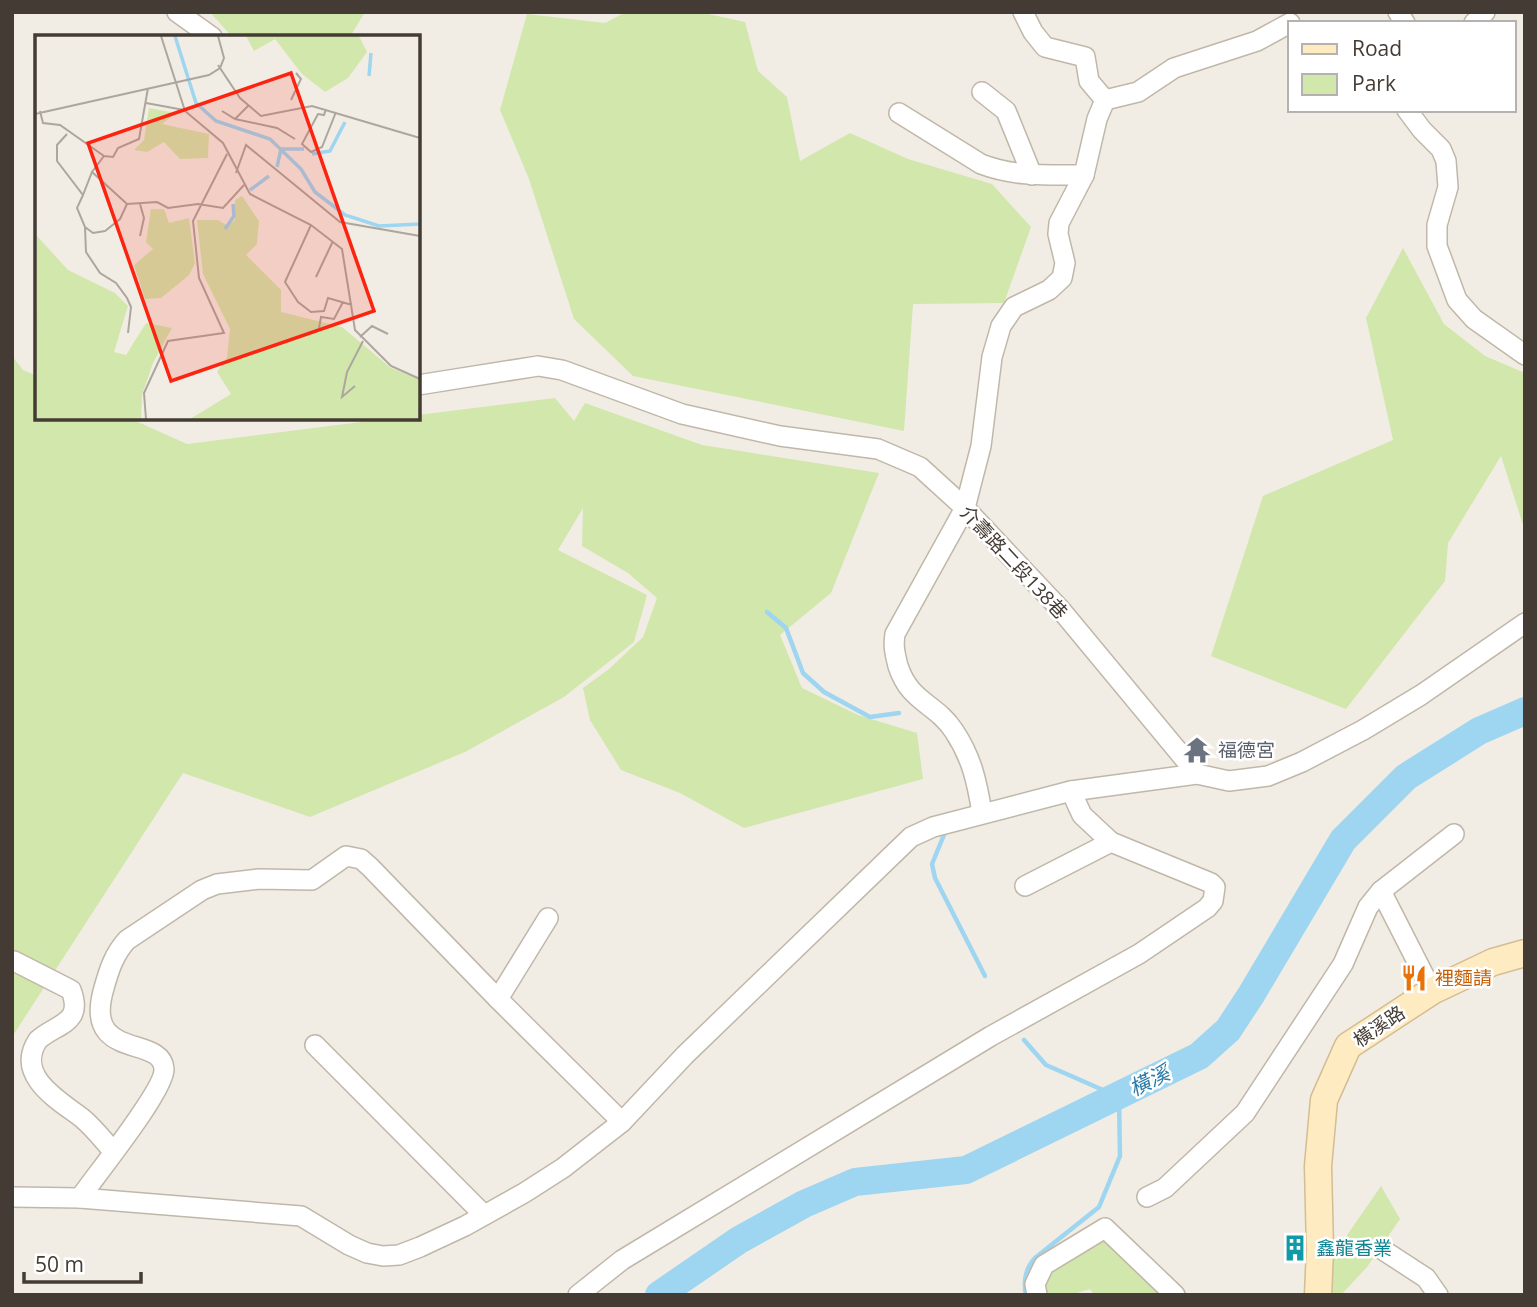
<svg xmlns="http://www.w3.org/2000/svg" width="1537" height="1307" viewBox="0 0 1537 1307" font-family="'Open Sans','Noto Sans TC',sans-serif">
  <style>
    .green { fill: #d1e7ac }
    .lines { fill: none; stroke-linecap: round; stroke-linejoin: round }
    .stream { stroke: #9ed5f0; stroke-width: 4.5 }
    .river { stroke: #9ed5f0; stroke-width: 28 }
    .street-casing { stroke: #c0b7a9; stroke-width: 22 }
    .secondary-casing { stroke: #d3bd93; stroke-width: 29 }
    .street { stroke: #fff; stroke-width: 19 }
    .secondary { stroke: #ffebc1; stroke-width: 26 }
    .labels { text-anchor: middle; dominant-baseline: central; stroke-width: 5; stroke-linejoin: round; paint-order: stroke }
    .street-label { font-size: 19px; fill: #443c34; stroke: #fff }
    .worship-label { font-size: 19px; fill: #5b616d; stroke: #fff; text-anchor: start }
    .food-label { font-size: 19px; fill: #c56008; stroke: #fff; text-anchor: start }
    .culture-label { font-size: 19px; fill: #0d838f; stroke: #fff; text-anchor: start }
    .water-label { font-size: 21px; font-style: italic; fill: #2c7ca8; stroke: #fff }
    .inset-river { fill: none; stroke: #9ed5f0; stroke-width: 3.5 }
    .inset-road { fill: none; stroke: #aca69e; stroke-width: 2 }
    .view { fill: #fb2411; fill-opacity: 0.15; stroke: #fb2411; stroke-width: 3.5 }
    .inset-edge { fill: none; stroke: #443c34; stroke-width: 3.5 }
  </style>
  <rect width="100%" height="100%" fill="#f2ede4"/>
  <g class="green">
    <polygon points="210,12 365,12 350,37 232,37"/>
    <polygon points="626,12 699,12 745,22 758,71 787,97 800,161 850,133 908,159 992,184 1031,227 1004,303 913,304 904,431 633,376 574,319 529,179 500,110 527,14 605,23"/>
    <polygon points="1403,248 1444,324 1485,356 1525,373 1525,531 1501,456 1448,543 1445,581 1346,709 1211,656 1263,496 1393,440 1366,318"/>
    <polygon points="12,356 23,370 37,376 37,418 129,418 187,444 393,418 418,418 418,415 555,398 574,421 585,403 702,445 879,473 831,593 780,635 802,688 858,715 917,733 923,779 744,828 680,793 621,770 590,720 583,688 609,669 643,637 657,598 628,573 582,546 583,508 558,550 647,595 634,642 564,697 465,752 310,817 183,773 12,1037"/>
    <polygon points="1381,1186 1400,1219 1367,1267 1341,1295 1334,1295 1326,1283 1327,1245 1343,1241"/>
    <polygon points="1105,1235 1168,1295 1094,1295 1090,1289 1070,1295 1045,1295 1043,1281 1050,1269"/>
  </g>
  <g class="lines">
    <g class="stream">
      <polyline points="767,612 786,628 803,673 824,692 870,717 899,713"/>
      <polyline points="946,830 932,864 935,878 985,976"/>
      <path d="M1024 1040 1046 1065 1119 1097 1120 1156 1099 1207 1035 1258C1025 1269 1023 1281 1026 1295"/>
    </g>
    <polyline class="river" points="659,1295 739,1240 804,1204 855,1182 966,1170 1199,1056 1228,1030 1251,995 1343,840 1406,777 1479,731 1525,711"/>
    <g class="street-casing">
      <g id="street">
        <polyline points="177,12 212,37"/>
        <polyline points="1023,12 1033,32 1045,47 1085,57 1089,81 1105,100"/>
        <polyline points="1398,12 1405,23"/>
        <polyline points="1474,23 1485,12"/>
        <polyline points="982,92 1006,111 1032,175"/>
        <polyline points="1407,110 1422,130 1441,149 1446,161 1448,187 1437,225 1437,246 1457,300 1474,319 1525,355"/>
        <path d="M899 113 981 164C1015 177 1048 175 1084 175"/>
        <polyline points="418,385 538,366 562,370 682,414 780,436 878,449 920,467 965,508 1061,610 1197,774"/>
        <path d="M982 813C977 782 972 758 954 731 936 703 910 703 898 666 895 654 893 646 895 634L965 508 981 446 992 357 1001 326 1014 307 1049 290 1062 278 1065 263 1058 234 1059 223 1084 175 1097 119 1105 100 1138 92 1174 68 1257 41 1290 23"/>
        <polyline points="1025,886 1111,842"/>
        <path d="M14 961 71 990C84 1024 57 1023 38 1040 14 1076 60 1101 82 1118 94 1128 103 1140 113 1151"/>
        <polyline points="1432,991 1381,891 1454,834"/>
        <polyline points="498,999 548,918"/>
        <polyline points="315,1045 484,1215"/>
        <polyline points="12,1197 80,1198 301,1216 349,1245 367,1253 383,1256 399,1255 420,1247 465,1226 524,1193 563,1168 622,1122 685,1055 911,837 933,827 1071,791 1197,774 1229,781 1268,776 1302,762 1363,730 1421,695 1525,623"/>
        <polyline points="1147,1197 1165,1188 1245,1113 1343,964 1368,907 1381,891"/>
        <path d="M80 1198C95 1176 165 1090 164 1069 162 1034 82 1062 104 988 109 970 114 954 127 940L202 890 217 884 259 879 312 880 346 856 361 859 370 867 498 999 622 1122"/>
        <polyline points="1383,1250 1426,1278 1438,1295"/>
        <polyline points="578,1295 622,1260 991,1036 1139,954 1207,908 1213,901 1215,887 1211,883 1111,842 1082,815 1071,791"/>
        <polyline points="1037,1295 1035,1284 1044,1265 1105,1228 1175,1295"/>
      </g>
    </g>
    <g class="secondary-casing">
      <polyline id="secondary" points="1318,1295 1320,1250 1318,1166 1324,1100 1348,1046 1432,991 1493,962 1525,953"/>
    </g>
    <use href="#street" class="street"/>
    <use href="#secondary" class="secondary"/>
  </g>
  <defs>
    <g id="temple-bare" transform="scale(2.1)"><path d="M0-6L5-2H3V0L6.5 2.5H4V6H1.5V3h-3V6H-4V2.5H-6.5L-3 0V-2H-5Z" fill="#6b7280" stroke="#fff" stroke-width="2.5" paint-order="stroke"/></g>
    <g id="restaurant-bare" transform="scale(2.1)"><path d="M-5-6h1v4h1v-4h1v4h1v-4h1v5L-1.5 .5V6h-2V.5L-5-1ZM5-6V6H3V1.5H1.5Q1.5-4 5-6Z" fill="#e8710a" stroke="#fff" stroke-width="2.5" paint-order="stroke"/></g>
    <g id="building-bare" transform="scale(2.1)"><path d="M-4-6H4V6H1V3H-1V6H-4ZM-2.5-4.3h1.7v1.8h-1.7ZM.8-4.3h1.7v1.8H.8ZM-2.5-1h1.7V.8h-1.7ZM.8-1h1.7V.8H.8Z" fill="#0f9aa8" stroke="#fff" stroke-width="2.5" paint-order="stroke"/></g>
  </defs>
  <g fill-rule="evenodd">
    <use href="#temple-bare" x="1197" y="750"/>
    <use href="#restaurant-bare" x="1414" y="978"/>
    <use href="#building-bare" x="1295" y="1248"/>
  </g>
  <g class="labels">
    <g class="street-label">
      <text transform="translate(1014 562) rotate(47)">介壽路二段138巷</text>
      <text transform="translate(1379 1026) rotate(-34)">橫溪路</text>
    </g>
    <g class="worship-label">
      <text x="1218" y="750">福德宮</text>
    </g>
    <g class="food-label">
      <text x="1435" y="978">裡麵請</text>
    </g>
    <g class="culture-label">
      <text x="1316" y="1248">鑫龍香業</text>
    </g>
    <g class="water-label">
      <text transform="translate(1149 1080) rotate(-26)">橫溪</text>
    </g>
  </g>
  <g transform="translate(35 35)">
    <rect width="385" height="385" fill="#f2ede4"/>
    <path d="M211 1H324L332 17 313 43 290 57 267 39 240 4 219 16ZM114 73 141 78 127 89 174 99 173 123 145 124 129 107 112 117 99 115 109 105ZM207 161 224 186 222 209 211 220 246 255V277L307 292 356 333 385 344V384H155L196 359 182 337 192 323 195 294 168 239 162 185H183L193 191 200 185V165ZM116 174H129L134 188 154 183 160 228 154 240 126 263 110 264 99 230 118 214 111 207ZM2 201 33 235 80 258 93 271 79 317 91 320 111 288 137 293 118 328 107 360 106 384H0Z" fill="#d1e7ac"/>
    <path class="inset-river" d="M140 1 161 68 181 86 235 104 266 134 280 157 310 180 344 191 385 189M334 41 336 18M277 119 295 116 310 87M242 132 246 114H269M215 155 234 141M190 194 199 181 198 169"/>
    <path class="inset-road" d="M126 1 150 76 188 108 215 159 276 190 307 214 320 295 356 331 385 344M183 30 205 63 226 81 277 71 385 103M256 65 266 44 261 38M111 68 149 75M291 74 289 80 283 79 267 109 276 117 287 112 301 77M5 76 8 88 25 90 69 121M187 76 200 84 213 71M0 79 174 40 185 33 189 23 183 1M200 84 242 93 260 104M32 99 22 110V126L48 160 57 137 92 169 122 167 133 173 163 169 188 173 209 150M57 137 69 121 78 122 83 113 104 104 113 53M201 138 211 110 305 187 385 201M48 160 42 173 50 192 51 217 65 238 81 248 92 263 96 272 93 298M105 169 109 183 105 201M276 190 250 247 263 267 276 277 289 276 293 263 317 270M50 192 58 198 70 196 85 184 92 169M281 242 298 206M284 293 286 282 299 284 308 267M325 302 337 291 353 299M320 351 307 362 312 337 328 306M111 384 109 358 133 306 189 298 164 243 158 186 192 119"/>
    <path class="view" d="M256 38 339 276 136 346 53 108Z"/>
    <rect width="385" height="385" class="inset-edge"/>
  </g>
  <rect width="1537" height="1307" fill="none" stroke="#443c34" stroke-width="28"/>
  <rect x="1288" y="21" width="228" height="91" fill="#ffffff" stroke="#b4b1ae" stroke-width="2"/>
  <rect x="1302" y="44" width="35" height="10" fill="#ffebc1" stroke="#b4b1ae" stroke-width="2"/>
  <text x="1352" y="56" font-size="21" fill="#443c34">Road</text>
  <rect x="1302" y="74" width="35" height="21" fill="#d1e7ac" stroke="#b4b1ae" stroke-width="2"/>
  <text x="1352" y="91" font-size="21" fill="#443c34">Park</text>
  <path d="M24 1272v10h117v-10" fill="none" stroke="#443c34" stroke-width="3.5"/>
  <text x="35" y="1272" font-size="21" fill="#443c34" stroke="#ffffff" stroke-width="5" paint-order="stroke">50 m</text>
</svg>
